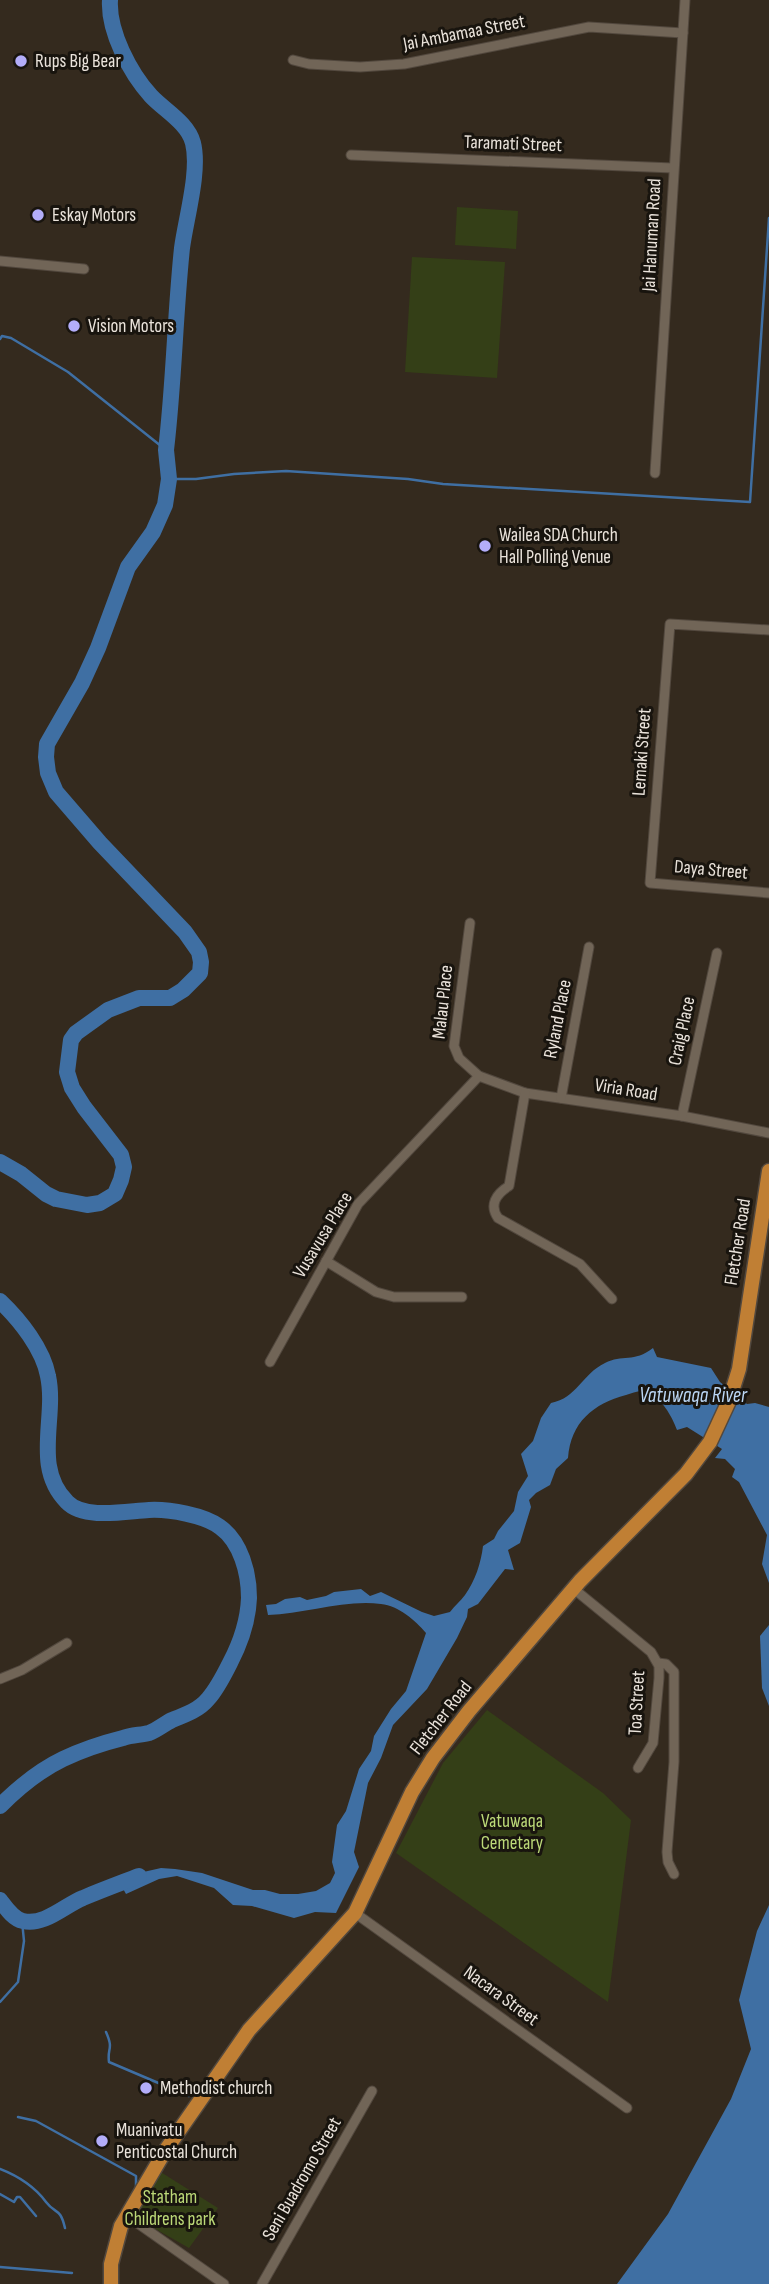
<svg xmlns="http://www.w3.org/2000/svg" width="769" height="2284" viewBox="0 0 769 2284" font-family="'Sofia Sans Condensed',sans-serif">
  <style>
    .green { fill: #343f17 }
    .water { fill: #3f6fa3 }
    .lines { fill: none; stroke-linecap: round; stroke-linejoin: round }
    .stream { stroke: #3f6fa3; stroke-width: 2.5 }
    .river { stroke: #3f6fa3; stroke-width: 16 }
    .minor-casing { stroke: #52483e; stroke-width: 11 }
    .primary-casing { stroke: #52483e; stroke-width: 17 }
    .minor { stroke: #716557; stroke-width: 9 }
    .primary { stroke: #c07f34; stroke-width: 14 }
    .poi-dot { fill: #b3adf9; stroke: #18140e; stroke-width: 2.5 }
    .labels { text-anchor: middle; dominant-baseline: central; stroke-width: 6; stroke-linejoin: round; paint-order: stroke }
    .street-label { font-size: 19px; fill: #eae3db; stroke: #18140e }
    .poi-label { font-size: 19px; fill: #eae3db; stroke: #18140e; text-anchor: start }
    .park-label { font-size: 19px; fill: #bcd978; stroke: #18140e }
    .water-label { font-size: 21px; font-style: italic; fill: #bbd6f4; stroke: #18140e }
  </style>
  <rect width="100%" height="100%" fill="#342a1e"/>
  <g class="green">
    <polygon points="457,207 518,211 516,249 455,245"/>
    <polygon points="412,257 505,262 497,378 405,372"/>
    <polygon points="487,1710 603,1793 631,1820 608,2002 396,1853 443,1763"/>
    <polygon points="159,2171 218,2208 189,2248 131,2215"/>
  </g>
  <g class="water">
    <path d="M653 1348 657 1357 711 1368 720 1382 747 1404 755 1403 769 1407V1583L762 1564 767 1535 739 1482 732 1477 735 1469 725 1459 715 1458 722 1449 687 1427 677 1430C672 1416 661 1397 647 1392 640 1389 633 1393 626 1395 593 1404 571 1422 568 1458L556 1469 550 1485 536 1493 529 1500 531 1507 520 1543 508 1550 514 1570 505 1569 478 1604 468 1609 467 1617 457 1638 427 1689 393 1725 381 1758 368 1783 354 1852 359 1867 336 1913 315 1912 294 1918 252 1906 233 1905 214 1888 177 1876 159 1879 126 1894 117 1878 161 1868 175 1869 202 1873 253 1890H265L280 1894H298L316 1891 330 1883 335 1873 332 1862 337 1825 346 1811 359 1769 371 1751 374 1736 391 1709 406 1691 426 1633C415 1620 399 1606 381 1604 346 1599 304 1614 268 1615L266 1605 276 1604 285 1599 300 1597 307 1600 326 1596 334 1592 361 1589 370 1596 381 1592 422 1612 434 1616 450 1612C454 1606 461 1601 465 1595 475 1581 481 1563 483 1546L494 1539 498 1531 514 1511 518 1492 528 1476 521 1454 533 1441 541 1418 551 1403C577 1398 582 1374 605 1363 622 1354 634 1363 653 1348Z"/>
    <polygon points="769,1625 769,1706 762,1688 760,1636"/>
    <polygon points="769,1905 769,2284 617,2284 668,2214 731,2099 751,2049 739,2000 757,1931"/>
  </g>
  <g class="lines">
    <g class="stream">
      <polyline points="0,339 2,336 11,338 68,372 166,450"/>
      <polyline points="169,479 196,479 234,474 286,471 408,479 443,484 750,502 769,218"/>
      <polyline points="0,2002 18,1982 24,1941 22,1921"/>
      <path d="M106 2032C114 2050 107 2047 109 2062L189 2096"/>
      <polyline points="18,2117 36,2121 136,2176 136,2187"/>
      <path d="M0 2169C18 2176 34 2186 46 2202 56 2215 60 2207 65 2228"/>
      <polyline points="0,2194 14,2202 17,2197 20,2197 36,2216"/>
      <polyline points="0,2267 72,2273"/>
    </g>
    <g class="river">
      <path d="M0 1162 21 1174 46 1194 56 1199 87 1205 100 1203 115 1194 121 1180 124 1167 121 1155 84 1107 72 1088 67 1072 71 1040 76 1033 108 1010 139 998H170L183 990 200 973 201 962 199 952 185 932 100 843 56 792 48 773 46 757 47 744 82 683 98 648 128 567 153 532 165 505 169 479 166 450C174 383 175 315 182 248 186 218 200 171 193 143 188 123 164 110 151 96 130 73 108 31 110 0"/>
      <path d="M0 1301C20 1320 43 1349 48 1376 57 1418 32 1467 67 1502 84 1520 127 1511 149 1510 169 1509 204 1515 220 1527 241 1542 249 1573 249 1598 248 1622 241 1642 230 1663 224 1675 217 1689 208 1699 199 1710 185 1715 172 1720 164 1724 157 1730 149 1733 141 1735 131 1735 123 1738 103 1743 82 1750 63 1759 40 1770 18 1788 0 1806"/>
      <path d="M0 1900C6 1908 13 1919 23 1921 45 1926 65 1905 83 1898 102 1890 121 1883 139 1876"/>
    </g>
    <g class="minor-casing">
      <g id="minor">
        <polyline points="293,60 309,64 360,67 404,64 589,27 683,33"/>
        <polyline points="351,155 673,168"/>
        <polyline points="0,261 84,269"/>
        <polyline points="655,473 685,0"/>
        <polyline points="769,630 670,624 650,883 769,893"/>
        <polyline points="470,923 454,1046 459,1058 479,1076 525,1093 682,1116 769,1133"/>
        <path d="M525 1093 509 1186C496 1194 489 1205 498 1218L580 1264 612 1299"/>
        <polyline points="561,1098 589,947"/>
        <polyline points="682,1116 717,953"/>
        <polyline points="326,1261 376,1292 394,1297 462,1297"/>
        <polyline points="270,1362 358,1204 479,1076"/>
        <polyline points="574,1589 651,1652 659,1666 659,1678 653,1743 638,1768"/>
        <polyline points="658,1663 666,1664 674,1672 674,1762 667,1852 668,1862 674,1874"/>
        <polyline points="0,1679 22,1670 67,1643"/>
        <polyline points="355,1913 627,2108"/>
        <polyline points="126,2215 224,2284"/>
        <polyline points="262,2284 372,2091"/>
      </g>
    </g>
    <g class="primary-casing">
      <polyline id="primary" points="111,2284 111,2264 121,2226 165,2151 249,2030 355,1913 412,1792 433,1758 469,1711 580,1581 686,1474 710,1442 729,1401 739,1369 769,1171"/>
    </g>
    <use href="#minor" class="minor"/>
    <use href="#primary" class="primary"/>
  </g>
  <g class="poi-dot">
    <circle cx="21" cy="61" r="7"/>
    <circle cx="38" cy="215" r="7"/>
    <circle cx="74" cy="326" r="7"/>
    <circle cx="485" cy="546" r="7"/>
    <circle cx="146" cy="2088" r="7"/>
    <circle cx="102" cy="2141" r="7"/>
  </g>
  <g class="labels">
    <g class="street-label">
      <text transform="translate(464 33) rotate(-11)">Jai Ambamaa Street</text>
      <text transform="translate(513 144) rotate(2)">Taramati Street</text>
      <text transform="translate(652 235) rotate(-87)">Jai Hanuman Road</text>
      <text transform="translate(642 752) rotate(-86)">Lemaki Street</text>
      <text transform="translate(711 870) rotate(5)">Daya Street</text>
      <text transform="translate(443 1002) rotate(-84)">Malau Place</text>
      <text transform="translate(558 1019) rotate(-79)">Ryland Place</text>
      <text transform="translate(682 1031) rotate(-78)">Craig Place</text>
      <text transform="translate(626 1090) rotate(9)">Viria Road</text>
      <text transform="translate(323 1235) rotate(-59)">Vusavusa Place</text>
      <text transform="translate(738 1242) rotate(-81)">Fletcher Road</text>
      <text transform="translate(637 1703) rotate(-87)">Toa Street</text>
      <text transform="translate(441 1718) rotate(-52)">Fletcher Road</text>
      <text transform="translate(501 1996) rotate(36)">Nacara Street</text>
      <text transform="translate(302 2179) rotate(-60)">Seni Buadromo Street</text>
    </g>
    <g class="poi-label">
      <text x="35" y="61">Rups Big Bear</text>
      <text x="52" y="215">Eskay Motors</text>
      <text x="88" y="326">Vision Motors</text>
      <text x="499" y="535">Wailea SDA Church<tspan x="499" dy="22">Hall Polling Venue</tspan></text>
      <text x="160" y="2088">Methodist church</text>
      <text x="116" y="2130">Muanivatu<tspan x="116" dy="22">Penticostal Church</tspan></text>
    </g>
    <g class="park-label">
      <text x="512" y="1821">Vatuwaqa<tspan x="512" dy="22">Cemetary</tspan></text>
      <text x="170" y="2197">Statham<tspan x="170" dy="22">Childrens park</tspan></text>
    </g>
    <g class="water-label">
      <text x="693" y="1395">Vatuwaqa River</text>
    </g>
  </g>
</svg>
